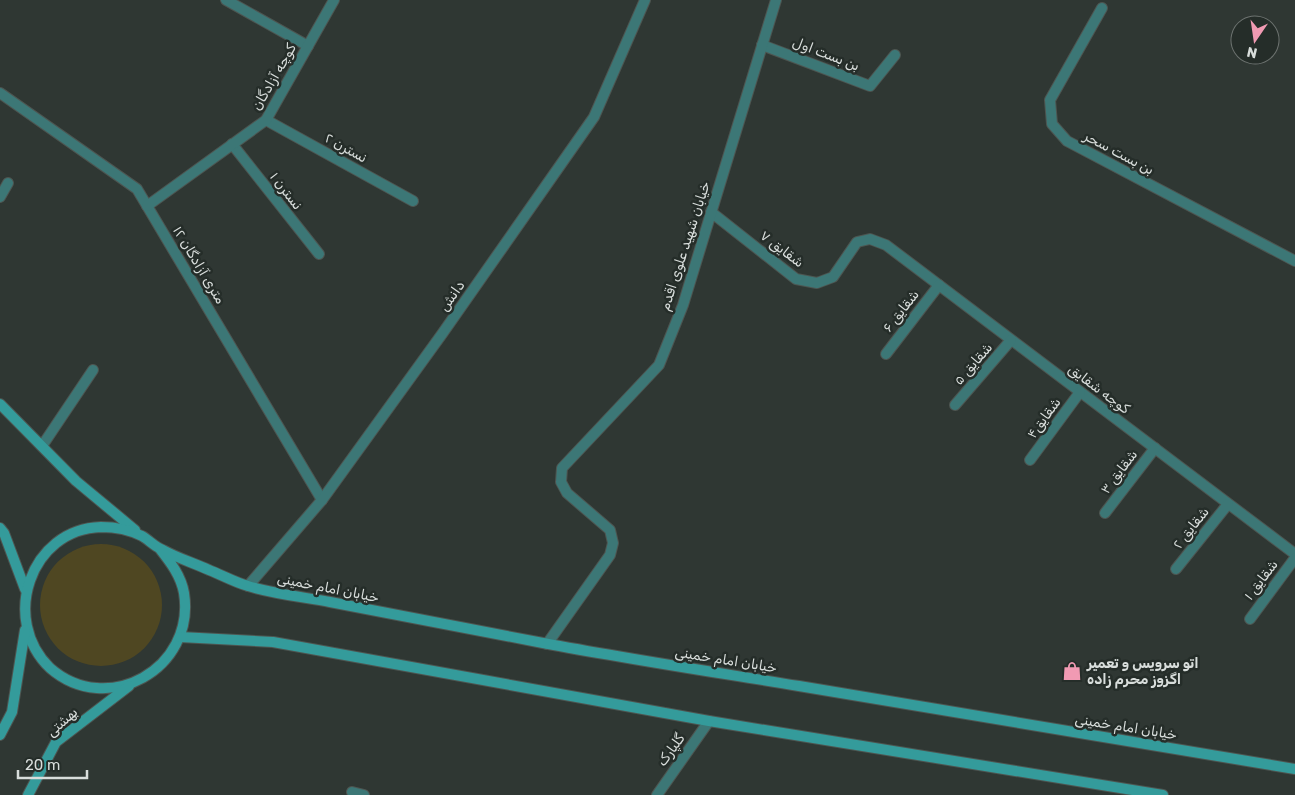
<svg xmlns="http://www.w3.org/2000/svg" width="1295" height="795" viewBox="0 0 1295 795" font-family="Rubik,'Noto Sans Arabic',sans-serif">
  <style>
    .green { fill: #4f4722 }
    .lines { fill: none; stroke-linecap: round; stroke-linejoin: round }
    .service-casing { stroke: #4d5551; stroke-width: 12 }
    .minor-casing { stroke: #4d5551; stroke-width: 12 }
    .tertiary-casing { stroke: #4d5551; stroke-width: 12 }
    .secondary-casing { stroke: #4d5551; stroke-width: 12 }
    .service { stroke: #3c7776; stroke-width: 10 }
    .minor { stroke: #3c7776; stroke-width: 10 }
    .tertiary { stroke: #3c7776; stroke-width: 10 }
    .secondary { stroke: #349b9b; stroke-width: 10 }
    .labels { text-anchor: middle; dominant-baseline: central; stroke-width: 5; stroke-linejoin: round; paint-order: stroke }
    .street-label { font-size: 14px; fill: #d8dddb; stroke: #252d29 }
    .poi-label { font-size: 14px; font-weight: bold; fill: #d8dddb; stroke: #252d29; text-anchor: start }
  </style>
  <rect width="100%" height="100%" fill="#2f3733"/>
  <circle class="green" cx="101" cy="605" r="61"/>
  <g class="lines">
    <g class="service-casing">
      <polyline id="service" points="762,45 870,86 895,55"/>
    </g>
    <g class="minor-casing">
      <g id="minor">
        <polyline points="226,0 308,46"/>
        <polyline points="1102,8 1050,100 1052,124 1067,141 1295,261"/>
        <polyline points="0,93 137,189 322,500"/>
        <polyline points="266,120 413,201"/>
        <polyline points="232,144 319,254"/>
        <polyline points="0,197 8,183"/>
        <polyline points="147,206 266,120 334,0"/>
        <polyline points="711,212 796,279 817,283 833,277 857,242 870,239 886,245 1295,554"/>
        <polyline points="886,354 939,285"/>
        <polyline points="955,405 1011,340"/>
        <polyline points="42,446 93,370"/>
        <polyline points="1030,460 1080,392"/>
        <polyline points="1105,513 1155,448"/>
        <polyline points="1176,569 1228,504"/>
        <polyline points="1250,619 1295,558"/>
        <polyline points="547,644 610,555 613,543 610,530 567,493 561,482 562,468 659,365 683,305 776,0"/>
        <polyline points="352,792 364,795"/>
        <polyline points="657,795 709,721"/>
      </g>
    </g>
    <g class="tertiary-casing">
      <polyline id="tertiary" points="248,586 322,500 442,334 594,117 645,0"/>
    </g>
    <g class="secondary-casing">
      <g id="secondary">
        <polyline points="0,404 76,481 135,530"/>
        <polyline points="0,528 4,533 25,589"/>
        <path d="M160 549C171 563 181 576 184 593 196 669 107 718 50 668 0 620 30 529 101 527 115 527 130 530 142 536 149 540 155 547 163 550 177 558 194 563 209 570 222 575 234 582 248 586 274 594 303 597 330 602 401 616 472 630 543 643 628 659 714 672 799 686 965 714 1130 742 1295 769"/>
        <polyline points="180,637 273,642 709,721 1163,795"/>
        <polyline points="0,735 12,712 25,630"/>
        <polyline points="28,795 56,742 129,686"/>
      </g>
    </g>
    <use href="#service" class="service"/>
    <use href="#minor" class="minor"/>
    <use href="#tertiary" class="tertiary"/>
    <use href="#secondary" class="secondary"/>
  </g>
  <defs>
    <g id="shop-bare" transform="scale(1.5)"><path d="M-5-2.5h2.3a2.7 3.5 0 0 1 5.4 0H5L5.5 6h-11ZM-1.5-2.5h3a1.5 2.3 0 0 0-3 0Z" fill="#f19ab3" stroke="#252d29" stroke-width="2.5" paint-order="stroke"/></g>
  </defs>
  <g fill-rule="evenodd">
    <use href="#shop-bare" x="1072" y="671"/>
  </g>
  <g class="labels">
    <g class="street-label">
      <text transform="translate(826 54) rotate(21)">بن بست اول</text>
      <text transform="translate(274 77) rotate(-60)">کوچه آزادگان</text>
      <text transform="translate(346 148) rotate(29)">نسترن ۲</text>
      <text transform="translate(1119 153) rotate(28)">بن بست سحر</text>
      <text transform="translate(286 191) rotate(52)">نسترن ۱</text>
      <text transform="translate(685 246) rotate(-72)">خیابان شهید علوی اقدم</text>
      <text transform="translate(782 249) rotate(37)">شقایق ۷</text>
      <text transform="translate(199 265) rotate(59)">۱۲ متری آزادگان</text>
      <text transform="translate(452 296) rotate(-55)">دانش</text>
      <text transform="translate(901 311) rotate(-52)">شقایق ۶</text>
      <text transform="translate(973 364) rotate(-49)">شقایق ۵</text>
      <text transform="translate(1099 389) rotate(37)">کوچه شقایق</text>
      <text transform="translate(1044 418) rotate(-54)">شقایق۴</text>
      <text transform="translate(1119 472) rotate(-53)">شقایق ۳</text>
      <text transform="translate(1191 528) rotate(-52)">شقایق ۲</text>
      <text transform="translate(1261 580) rotate(-53)">شقایق ۱</text>
      <text transform="translate(328 588) rotate(11)">خیابان امام خمینی</text>
      <text transform="translate(726 660) rotate(9)">خیابان امام خمینی</text>
      <text transform="translate(62 722) rotate(-42)">بهشتی</text>
      <text transform="translate(1126 727) rotate(9)">خیابان امام خمینی</text>
      <text transform="translate(671 750) rotate(-54)">گلپارک</text>
    </g>
    <g class="poi-label">
      <text x="1087" y="663">اتو سرویس و تعمیر<tspan x="1087" dy="16">اگزوز محرم زاده</tspan></text>
    </g>
  </g>
  <g transform="translate(1255 40) rotate(193)"><circle r="24" fill="#252d29" stroke="#6d7370"/>
  <path d="M0-4L9 19L0 12L-9 19Z" fill="#f19ab3"/>
  <text y="-8" font-size="14" font-weight="bold" text-anchor="middle" fill="#d8dddb">N</text>
  </g>
  <path d="M18 770v8h69v-8" fill="none" stroke="#d8dddb" stroke-width="2.5"/>
  <text x="25" y="770" font-size="15" fill="#d8dddb" stroke="#252d29" stroke-width="4" paint-order="stroke">20 m</text>
</svg>
